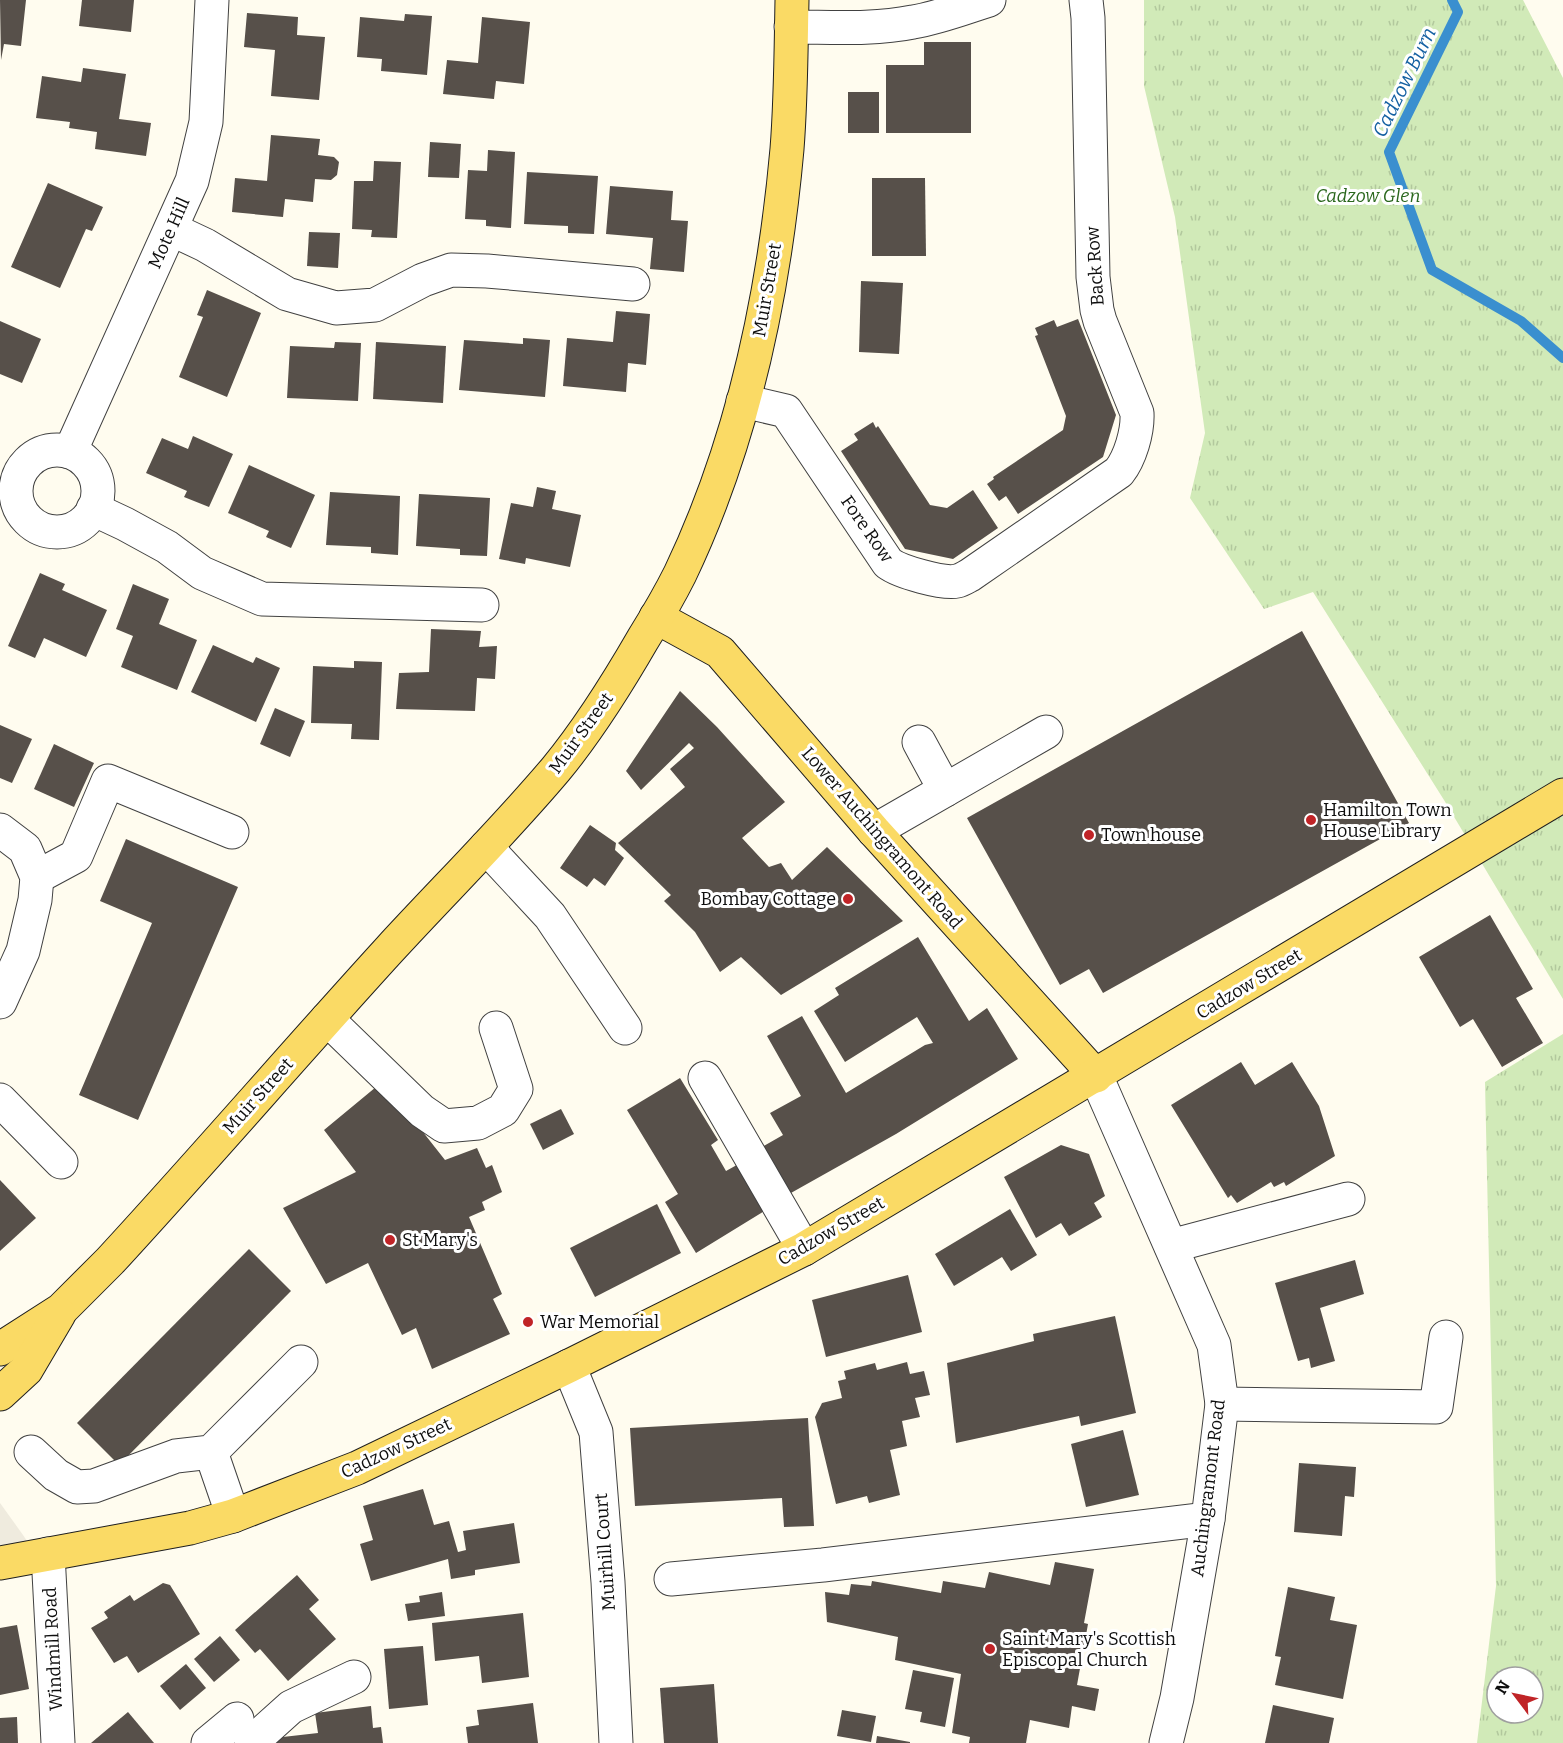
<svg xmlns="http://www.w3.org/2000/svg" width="1563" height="1743" viewBox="0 0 1563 1743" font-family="Bitter,serif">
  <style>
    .park { fill: url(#park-tufts); fill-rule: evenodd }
    .plaza { fill: #efebde }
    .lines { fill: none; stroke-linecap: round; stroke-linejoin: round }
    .stream { stroke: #3a8fcf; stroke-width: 10 }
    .building { fill: #57504a }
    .minor-casing { stroke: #414141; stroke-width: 35 }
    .major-casing { stroke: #1f1f1f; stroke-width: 35 }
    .minor { stroke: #fff; stroke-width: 33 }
    .major { stroke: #fada65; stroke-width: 33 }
    .poi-dot { fill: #c02427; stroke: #fff; stroke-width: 2 }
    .labels { text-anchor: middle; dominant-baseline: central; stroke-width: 6; stroke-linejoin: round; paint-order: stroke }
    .park-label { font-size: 18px; font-style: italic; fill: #2a671d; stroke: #fff }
    .street-label { font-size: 18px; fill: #0e0e0e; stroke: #fff }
    .poi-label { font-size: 18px; fill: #0e0e0e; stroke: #fff; text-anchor: start }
    .water-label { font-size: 20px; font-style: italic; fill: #1561a2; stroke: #fff }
  </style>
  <defs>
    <pattern id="park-tufts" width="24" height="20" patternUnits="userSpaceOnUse" patternTransform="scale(1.5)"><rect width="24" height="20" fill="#d1eab8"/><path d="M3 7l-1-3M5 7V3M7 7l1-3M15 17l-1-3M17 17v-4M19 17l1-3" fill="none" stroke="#b2c89d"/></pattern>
  </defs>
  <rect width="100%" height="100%" fill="#fffcef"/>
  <g class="park">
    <polygon points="1144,0 1523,0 1563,78 1563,999 1444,800 1313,592 1264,609 1190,498 1205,433 1175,217 1144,86"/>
    <path d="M1563 1034V1743H1477L1496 1586 1485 1082ZM1497 1677H1533V1713H1497Z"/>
  </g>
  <polygon class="plaza" points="0,1503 23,1535 29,1544 0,1549"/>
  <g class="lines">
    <polyline class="stream" points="1452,0 1458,12 1389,152 1432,270 1521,321 1563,358"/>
  </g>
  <g class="building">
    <polygon points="0,0 26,0 21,46 4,44 1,60"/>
    <polygon points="82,0 134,0 131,32 79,26"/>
    <polygon points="247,13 298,17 297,35 325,37 319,100 271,96 275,50 244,47"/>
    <polygon points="405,14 432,16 427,75 381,71 382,59 357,57 360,17 404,21"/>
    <polygon points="482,17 530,22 524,84 496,81 494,99 443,94 447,60 478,63"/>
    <polygon points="924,42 971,42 971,133 886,133 886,65 924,65"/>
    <polygon points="83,68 126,74 119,119 151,123 146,156 95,149 97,132 69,128 70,122 36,118 42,76 81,82"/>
    <rect x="848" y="92" width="31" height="41"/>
    <polygon points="271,135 320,139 318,155 334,157 339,162 337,175 331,180 315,179 313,202 285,199 283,217 232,212 235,178 267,181"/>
    <polygon points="430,142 461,144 459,178 428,177"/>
    <polygon points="488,150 515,152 511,228 486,226 486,220 465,219 468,170 487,171"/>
    <polygon points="374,161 401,162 397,238 371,237 372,230 352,229 354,181 373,181"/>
    <polygon points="527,172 598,176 594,234 568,233 568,226 524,224"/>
    <polygon points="872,178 925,178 926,256 872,256"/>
    <polygon points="48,183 103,207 92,231 86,229 60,288 11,267"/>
    <polygon points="610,186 673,191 671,220 688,221 684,272 650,269 653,238 606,234"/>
    <polygon points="309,232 340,233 338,268 307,266"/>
    <polygon points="861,281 903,283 899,354 859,352"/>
    <polygon points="207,290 261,313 227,397 179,377 203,317 197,315"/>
    <polygon points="616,311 650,314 646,365 628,363 626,392 563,386 567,338 613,342"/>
    <polygon points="1078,319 1116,415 1103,457 1018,514 1006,496 999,501 987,484 994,479 993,477 1063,430 1066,416 1035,336 1038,335 1035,328 1054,320 1057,327"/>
    <polygon points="0,321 41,339 22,383 0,374"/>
    <polygon points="523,338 550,340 545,397 459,390 464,340 523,344"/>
    <polygon points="335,342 361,343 358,401 287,398 290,346 334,348"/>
    <polygon points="376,342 446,346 443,403 373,399"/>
    <polygon points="873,422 876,428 878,426 930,505 947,508 973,490 998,528 953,559 905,549 841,451 858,440 854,434"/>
    <polygon points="193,436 233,454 209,507 184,497 187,491 146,473 162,438 188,449"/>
    <polygon points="249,465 315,495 291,548 266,537 269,531 228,513"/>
    <polygon points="537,487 556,491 552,509 581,515 570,567 526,558 525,564 499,559 511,503 533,507"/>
    <polygon points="330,492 400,496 398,555 371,553 371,547 326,545"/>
    <polygon points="419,494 490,498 487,556 460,555 460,549 416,546"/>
    <polygon points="40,573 65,584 62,590 107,610 86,657 44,638 35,658 8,646"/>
    <polygon points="133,584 169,599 159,624 197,640 177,690 121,667 133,636 116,629"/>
    <polygon points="431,629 481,631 479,647 497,646 495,679 477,678 475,711 396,709 399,673 429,672"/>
    <polygon points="1302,631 1409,823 1103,993 1089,969 1060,985 967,818"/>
    <polygon points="213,645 253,663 256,657 280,668 256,722 191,692"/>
    <polygon points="354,661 382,662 379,740 351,739 352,724 311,723 313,666 354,668"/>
    <polygon points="680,691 717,727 785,802 742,838 769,867 781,863 792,880 827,847 903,921 781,995 741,957 720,972 695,932 664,901 671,895 618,843 685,787 670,769 694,748 689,743 641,790 626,771"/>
    <polygon points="275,708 305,721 290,757 260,744"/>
    <polygon points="0,725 32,739 12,783 0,778"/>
    <polygon points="54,744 94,763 74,807 34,789"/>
    <polygon points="590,825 616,843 615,850 624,858 605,886 594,878 587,887 560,868"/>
    <polygon points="126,839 238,887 138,1120 79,1095 152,923 100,901"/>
    <polygon points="1490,915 1533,989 1516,998 1543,1043 1502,1067 1473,1019 1460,1027 1419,957"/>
    <polygon points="918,937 969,1021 987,1008 1018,1059 896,1134 782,1198 755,1151 783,1135 770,1113 801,1096 767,1036 802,1016 846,1093 925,1045 933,1043 917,1017 845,1062 814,1011 839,995 835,988"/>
    <polygon points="1241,1062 1255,1085 1292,1062 1319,1106 1335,1156 1286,1186 1284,1182 1274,1187 1271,1182 1237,1203 1231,1195 1228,1198 1171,1105"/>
    <polygon points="680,1078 718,1140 711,1145 726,1171 744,1161 771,1207 696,1253 665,1202 678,1194 627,1110"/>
    <polygon points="376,1087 404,1108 445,1160 477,1148 486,1168 492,1165 502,1192 482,1202 485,1210 469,1217 502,1294 493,1299 510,1334 432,1369 416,1328 402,1335 368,1263 326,1284 283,1208 356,1172 324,1130"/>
    <polygon points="561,1109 574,1134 543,1150 530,1124"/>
    <polygon points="1061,1145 1089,1154 1105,1196 1094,1203 1102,1217 1069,1236 1061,1223 1036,1238 1004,1177"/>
    <polygon points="0,1180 36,1218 0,1251"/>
    <polygon points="657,1204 681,1253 595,1297 570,1248"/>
    <polygon points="1010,1209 1037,1255 1011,1271 1002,1257 954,1286 935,1254"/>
    <polygon points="249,1249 291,1291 119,1465 77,1423"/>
    <polygon points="1355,1260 1364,1294 1320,1308 1335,1361 1311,1368 1309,1358 1298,1361 1275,1283"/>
    <polygon points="908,1275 922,1332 826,1357 812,1300"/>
    <polygon points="1115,1316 1136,1413 1081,1426 1079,1416 956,1443 947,1363 1034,1341 1033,1334"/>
    <polygon points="907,1362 910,1374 924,1371 930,1395 915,1398 920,1417 902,1421 907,1446 890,1450 900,1495 869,1503 867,1496 836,1504 815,1417 822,1403 842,1398 838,1381 846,1379 844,1371 875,1363 877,1370"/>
    <polygon points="808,1418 814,1526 784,1527 782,1498 635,1506 630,1428"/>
    <polygon points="1123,1430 1139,1495 1086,1507 1071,1444"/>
    <polygon points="1299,1463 1356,1467 1354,1497 1345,1496 1342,1536 1294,1532"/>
    <polygon points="423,1489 434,1525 449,1521 458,1552 466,1550 463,1531 514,1523 520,1563 475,1570 475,1575 451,1579 448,1559 371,1581 360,1544 373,1540 363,1506"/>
    <polygon points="1055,1562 1094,1569 1084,1623 1088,1624 1077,1685 1099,1689 1095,1711 1072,1706 1069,1728 1030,1720 1026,1743 969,1743 970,1737 952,1733 961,1674 895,1660 898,1637 827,1622 825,1592 849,1595 851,1584 871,1586 872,1581 941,1593 943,1581 985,1588 989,1572 1050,1585"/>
    <polygon points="297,1575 319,1600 309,1609 336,1639 288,1681 260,1649 255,1653 235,1630"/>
    <polygon points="163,1583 170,1585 200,1634 138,1673 127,1656 114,1663 91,1628 108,1618 104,1612 130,1595 134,1601"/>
    <polygon points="1288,1587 1335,1597 1330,1620 1357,1625 1343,1699 1275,1685 1281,1657 1275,1656"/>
    <polygon points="442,1592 445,1616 408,1621 405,1604 420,1602 419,1596"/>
    <polygon points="523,1613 529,1677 482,1683 479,1656 435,1661 432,1623"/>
    <polygon points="17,1625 29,1689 0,1695 0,1628"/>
    <polygon points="220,1636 240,1660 214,1682 194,1659"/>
    <polygon points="423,1646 428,1705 389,1709 384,1649"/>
    <polygon points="186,1664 206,1688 180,1710 160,1686"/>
    <polygon points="913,1670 954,1678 945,1727 920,1722 922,1712 905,1709"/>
    <polygon points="714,1684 718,1743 664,1743 660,1688"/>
    <polygon points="533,1703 538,1743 468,1743 466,1727 479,1725 477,1710"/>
    <polygon points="1273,1705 1334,1718 1329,1743 1265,1743"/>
    <polygon points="371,1706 373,1728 381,1727 383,1743 275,1743 274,1738 318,1733 315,1713"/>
    <polygon points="842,1710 876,1716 871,1742 837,1736"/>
    <polygon points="128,1712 154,1743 91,1743"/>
    <polygon points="17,1717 18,1743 0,1743 0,1718"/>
    <polygon points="877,1736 910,1742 910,1743 876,1743"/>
  </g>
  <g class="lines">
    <g class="minor-casing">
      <g id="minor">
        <path d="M791 27C832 27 873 30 913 22 938 18 964 8 989 0"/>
        <polyline points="171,229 205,245 287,294 336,308 375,305 423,280 451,270 487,271 633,284"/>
        <path d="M743 401 786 411 888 563C900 572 943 584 957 581 962 580 966 577 970 575L1119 472C1130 458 1138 432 1137 413L1100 321 1097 310 1093 277 1088 18 1086 0"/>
        <circle cx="57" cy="491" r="41"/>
        <polyline points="70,452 192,181 206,122 212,0"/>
        <polyline points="93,509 125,524 167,547 202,573 262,599 482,605"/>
        <polyline points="919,742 945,790"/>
        <polyline points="0,830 25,849 37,877 35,900 23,951 0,1002"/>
        <polyline points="874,831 1046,732"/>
        <polyline points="486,847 550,916 625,1028"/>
        <polyline points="37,877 76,856 108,781 232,832"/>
        <polyline points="327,1019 422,1111 444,1126 478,1123 503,1110 516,1089 496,1028"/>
        <polyline points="1096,1076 1214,1345 1222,1404 1208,1519 1177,1698 1166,1743"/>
        <polyline points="705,1078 804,1249"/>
        <polyline points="0,1100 61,1162"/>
        <polyline points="1171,1246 1348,1199"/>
        <polyline points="569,1366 596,1432 608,1582 616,1743"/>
        <polyline points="1222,1404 1436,1407 1446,1337"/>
        <polyline points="31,1452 56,1475 77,1487 94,1486 176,1456 211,1452 301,1362"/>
        <polyline points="211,1452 233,1516"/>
        <polyline points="48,1554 58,1743"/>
        <polyline points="671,1579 823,1565 1208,1519"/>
        <polyline points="208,1743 237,1719"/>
        <polyline points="251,1743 291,1707 354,1677"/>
      </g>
    </g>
    <g class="major-casing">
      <g id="major">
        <polyline points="656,617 720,652 874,831 1096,1076"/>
        <path d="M0 1349 61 1310 110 1261C204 1159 295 1053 389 950 444 890 503 832 556 769 589 729 617 684 643 639 656 618 669 596 680 574 743 442 774 295 787 149 791 99 791 50 792 0"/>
        <polyline points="0,1394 26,1370 59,1314"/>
        <polyline points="0,1563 190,1528 233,1516 357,1468 569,1366 804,1249 1563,795"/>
      </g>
    </g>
    <use href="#minor" class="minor"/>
    <use href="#major" class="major"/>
  </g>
  <g class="poi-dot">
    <circle cx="1311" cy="820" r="6"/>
    <circle cx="1089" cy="835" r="6"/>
    <circle cx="848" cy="899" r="6"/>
    <circle cx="390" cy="1240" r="6"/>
    <circle cx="528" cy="1322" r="6"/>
    <circle cx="990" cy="1649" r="6"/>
  </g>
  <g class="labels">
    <g class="park-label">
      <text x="1368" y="196">Cadzow Glen</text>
    </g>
    <g class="street-label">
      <text transform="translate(169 233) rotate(-66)">Mote Hill</text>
      <text transform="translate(1095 266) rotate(-94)">Back Row</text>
      <text transform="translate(767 290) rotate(-80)">Muir Street</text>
      <text transform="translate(867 529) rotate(55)">Fore Row</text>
      <text transform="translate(581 733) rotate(-54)">Muir Street</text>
      <text transform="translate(882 838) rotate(49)">Lower Auchingramont Road</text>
      <text transform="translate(1249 984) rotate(-31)">Cadzow Street</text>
      <text transform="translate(258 1096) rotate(-48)">Muir Street</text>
      <text transform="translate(831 1231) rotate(-30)">Cadzow Street</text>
      <text transform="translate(396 1448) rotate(-25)">Cadzow Street</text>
      <text transform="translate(1208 1488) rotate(-83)">Auchingramont Road</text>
      <text transform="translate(605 1552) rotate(-94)">Muirhill Court</text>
      <text transform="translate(53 1649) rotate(-93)">Windmill Road</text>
    </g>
    <g class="poi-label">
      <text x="1323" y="810">Hamilton Town<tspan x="1323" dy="21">House Library</tspan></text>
      <text x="1101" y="835">Town house</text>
      <text x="836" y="899" text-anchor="end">Bombay Cottage</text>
      <text x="402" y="1240">St Mary's</text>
      <text x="540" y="1322">War Memorial</text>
      <text x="1002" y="1639">Saint Mary's Scottish<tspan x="1002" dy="21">Episcopal Church</tspan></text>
    </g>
    <g class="water-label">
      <text transform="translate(1404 82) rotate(-64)">Cadzow Burn</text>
    </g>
  </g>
  <g transform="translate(1515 1695) rotate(302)"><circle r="28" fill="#ffffff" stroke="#9f9f9f" stroke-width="1.5"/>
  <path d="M0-4.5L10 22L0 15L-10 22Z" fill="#c02427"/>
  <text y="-9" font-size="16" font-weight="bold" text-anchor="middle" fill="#0e0e0e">N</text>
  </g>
</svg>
